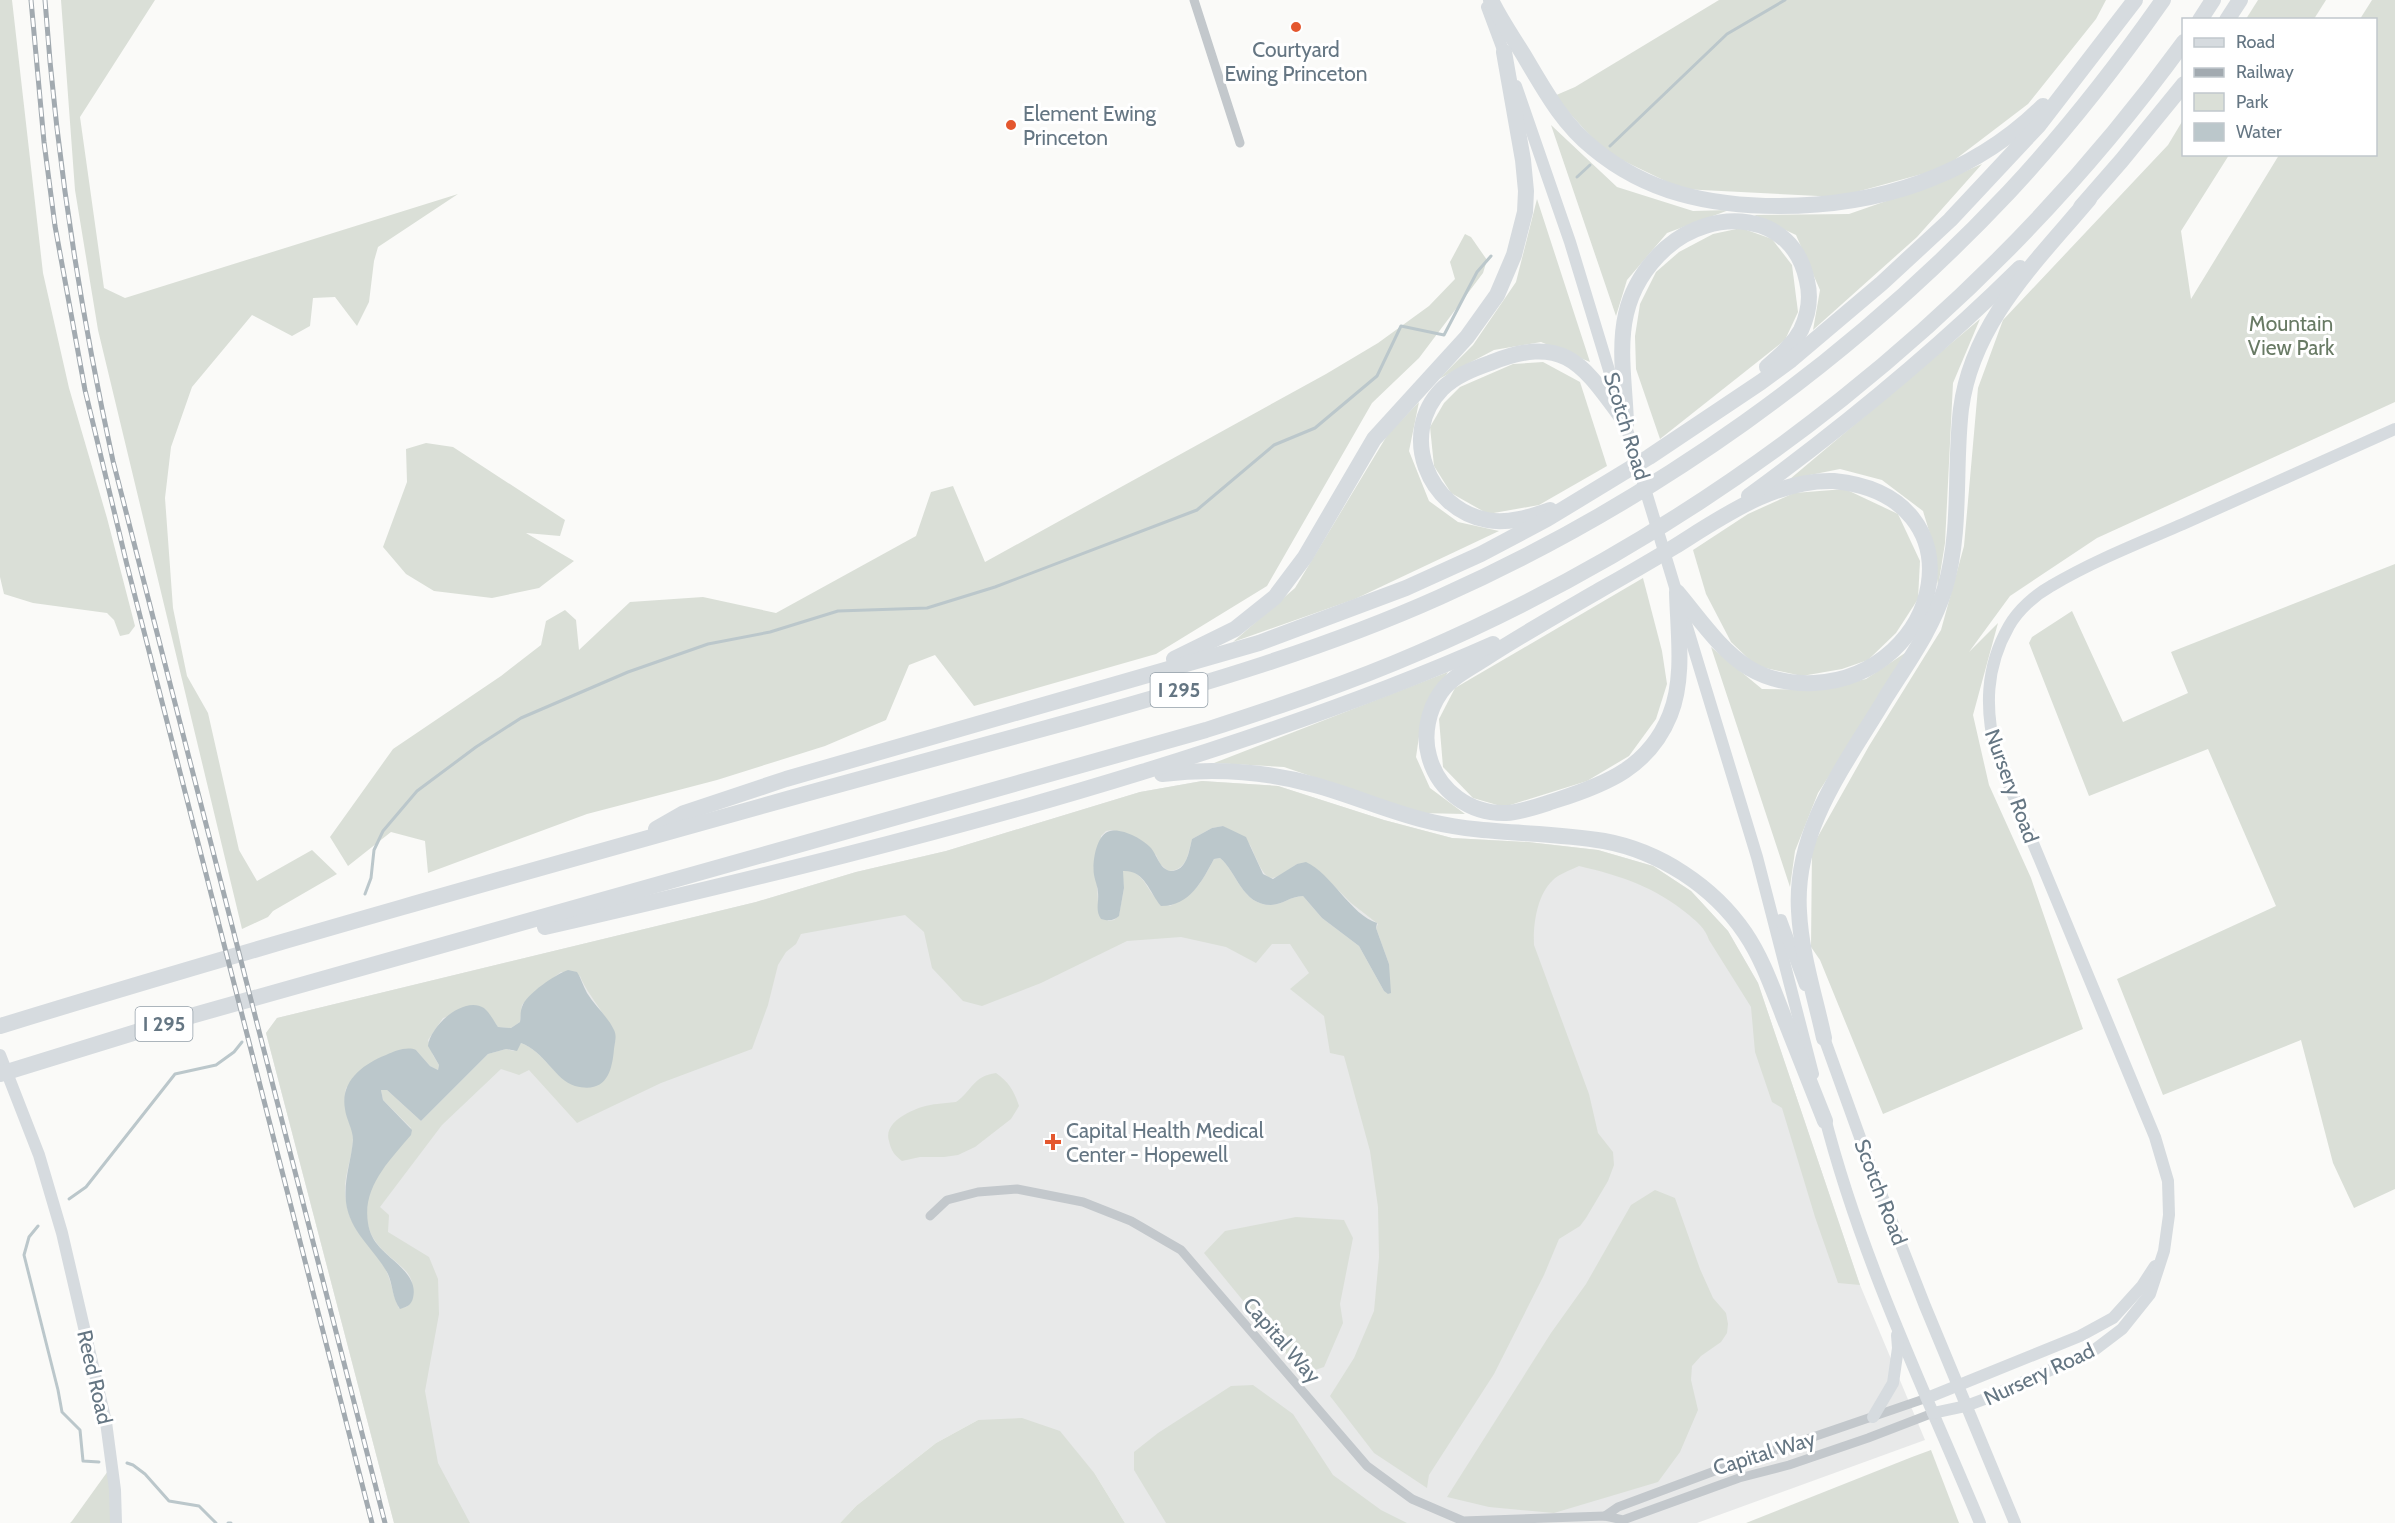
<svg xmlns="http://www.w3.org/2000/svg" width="2395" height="1523" viewBox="0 0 2395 1523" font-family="Cabin,sans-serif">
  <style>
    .built { fill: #e8e9e9 }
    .green { fill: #dadfd7; fill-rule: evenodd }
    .water { fill: #bbc7cb }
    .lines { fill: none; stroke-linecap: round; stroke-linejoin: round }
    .stream { stroke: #bbc7cb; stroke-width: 3 }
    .street { stroke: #c3c8cc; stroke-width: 9 }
    .secondary { stroke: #d6dbdf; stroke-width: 12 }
    .highway { stroke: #d6dbdf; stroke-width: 16 }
    .rail-casing { stroke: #a2aab0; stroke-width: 5 }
    .rail { stroke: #fff; stroke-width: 3; stroke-dasharray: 9; stroke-linecap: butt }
    .poi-dot { fill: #e4572e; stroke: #fff; stroke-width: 2 }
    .labels { text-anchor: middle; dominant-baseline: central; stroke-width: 6; stroke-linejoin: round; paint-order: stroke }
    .shield { fill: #fff; stroke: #939fa8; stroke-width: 1.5 }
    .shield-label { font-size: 20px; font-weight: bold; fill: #657683 }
    .poi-label { font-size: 21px; fill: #657683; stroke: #fff; text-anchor: start }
    .park-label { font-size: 21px; fill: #687a64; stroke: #fff }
    .street-label { font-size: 21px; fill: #657683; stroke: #fff }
  </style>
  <rect width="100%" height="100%" fill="#fafaf8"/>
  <polygon class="built" points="1202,781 1278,786 1384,820 1452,838 1528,842 1598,850 1653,866 1691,891 1728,931 1758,983 1860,1285 1925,1440 1697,1523 1125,1523 1095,1474 978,1420 936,1443 856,1506 840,1523 394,1523 266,1033 277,1018 756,902 856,872 946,851 1140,792"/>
  <g class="green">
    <polygon points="0,0 12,0 43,273 69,388 107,518 135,626 129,634 120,636 114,620 107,613 33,603 4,594 0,577"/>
    <polygon points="61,0 155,0 80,117 104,288 125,298 458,194 378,247 374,261 369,302 357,326 335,297 313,298 310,326 292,336 252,315 192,387 171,447 165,498 173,608 187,676 208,713 239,850 257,881 312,850 337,874 273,911 268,917 242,929 98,330 75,190"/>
    <polygon points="1719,0 2106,0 2096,19 2028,104 1944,168 1838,197 1682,189 1605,152 1554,96 1575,87"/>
    <polygon points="2258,0 2326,0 2314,19 2246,19"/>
    <polygon points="2372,0 2395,0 2395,402 2097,538 2010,596 1969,652 1998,623 1973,715 1989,785 2031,878 2083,1029 1883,1114 1820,960 1811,947 1812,847 1869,746 1941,630 1964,546 1978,388 2003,320 2168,145 2183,120 2184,154 2229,155 2181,231 2191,299 2279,155 2376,154 2376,20 2360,19"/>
    <polygon points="1551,125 1617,187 1693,211 1729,210 1667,233 1627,280 1616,316"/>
    <polygon points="1982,164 1917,237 1813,330 1820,290 1796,235 1754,215 1849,214 1938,183"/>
    <polygon points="1537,199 1590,362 1541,342 1494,350 1439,379 1473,345 1516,282"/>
    <polygon points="1741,228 1772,239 1792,265 1798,312 1785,340 1660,439 1636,369 1635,336 1640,304 1656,272 1679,252 1713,234"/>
    <polygon points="1465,234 1471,237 1487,260 1483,273 1419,358 1372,403 1267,586 1156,654 974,706 935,655 909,665 886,720 825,746 717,780 587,814 428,873 425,841 391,832 348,866 330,837 393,749 501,676 541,645 546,621 565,610 576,620 579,650 630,602 703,597 776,613 916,536 931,492 953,486 985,562 1326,374 1378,343 1429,306 1455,279 1450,262"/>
    <polygon points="1980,319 1953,383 1945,543 1938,587 1933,544 1923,511 1882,480 1840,469 1790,479"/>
    <polygon points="1543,362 1580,382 1607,466 1539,505 1488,514 1451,493 1434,466 1430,427 1444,403 1460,387 1513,364"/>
    <polygon points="1419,402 1409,451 1429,501 1458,522 1499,531 1355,599 1233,642 1295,588 1388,434"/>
    <polygon points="426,443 453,447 565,520 560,536 526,533 574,561 539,588 492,598 434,591 406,574 383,547 407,482 406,449"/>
    <polygon points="1845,489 1898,514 1920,561 1918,599 1896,633 1868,660 1842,669 1802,676 1756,666 1731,642 1706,594 1693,550 1748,514 1794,493"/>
    <polygon points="2395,564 2395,1189 2354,1208 2333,1163 2301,1040 2163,1095 2117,979 2276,906 2208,749 2089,796 2029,643 2032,637 2072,611 2123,722 2188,693 2171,652"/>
    <polygon points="1643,578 1662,651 1667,684 1656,719 1629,756 1587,781 1504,807 1473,798 1443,767 1439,719 1455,688"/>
    <polygon points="1711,647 1762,689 1818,690 1866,679 1911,649 1818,793 1795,851 1790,887"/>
    <polygon points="1448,672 1422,716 1416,757 1430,788 1465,814 1419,813 1284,767 1214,763"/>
    <path d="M1202 781 1278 786 1384 820 1452 838 1528 842 1598 850 1653 866 1691 891 1728 931 1758 983 1860 1285 1838 1283 1815 1217 1782 1108 1772 1102 1755 1052 1751 1007 1709 940C1705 928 1698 923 1689 915 1655 887 1622 876 1579 866 1571 870 1559 874 1553 880 1537 895 1533 924 1534 945L1589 1094 1598 1133 1613 1152 1614 1165 1608 1181 1586 1218 1580 1226 1559 1239 1544 1275 1494 1374 1429 1475 1427 1488 1374 1453 1330 1396 1354 1358 1374 1311 1379 1257 1378 1207 1370 1151 1344 1056 1330 1053 1324 1016 1290 989 1309 973 1290 944H1272L1256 963 1226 947 1181 937 1127 941 1041 983 982 1006 963 1001 932 968 924 932 905 915 801 934 796 944 786 952 778 965 768 1005 752 1049 661 1083 577 1123 529 1070 519 1075 501 1069 442 1125 380 1207 389 1215 388 1232 429 1257 438 1279 439 1314 425 1391 438 1463 470 1523H394L266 1033 277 1018 756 902 856 872 946 851 1140 792ZM1223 826C1231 831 1244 837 1250 845 1252 848 1254 855 1256 858 1269 888 1274 879 1297 864L1318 870 1351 903 1378 924 1376 928 1389 964V994L1384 991 1359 946 1322 918 1303 896C1291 896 1282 905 1271 905 1242 905 1237 872 1220 858L1214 859C1200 885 1197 892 1170 906 1165 903 1157 901 1154 896 1144 883 1141 870 1122 870L1124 888 1119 915 1114 920 1108 921 1098 901 1097 886 1101 836 1106 831 1112 830 1156 855 1160 864 1168 871C1187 871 1188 854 1192 839L1212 828ZM561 972 580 976C586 994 618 1028 615 1042 612 1055 594 1076 586 1087 557 1087 547 1052 521 1043L514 1051 506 1049 488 1054 421 1121 387 1090H381L383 1100 411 1128C396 1150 374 1173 368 1199 357 1253 411 1260 412 1284 412 1291 409 1300 407 1307L399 1308C392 1295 392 1279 383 1265 366 1239 348 1229 345 1193 344 1174 353 1156 353 1138 353 1118 342 1113 346 1088L416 1050 430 1066 438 1070 439 1065 433 1055 428 1040 443 1018 480 1007 485 1009 498 1027 511 1028 520 1022 522 1005 532 994Z"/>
    <path d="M996 1073C1009 1082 1014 1091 1019 1106L1011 1119 975 1147 958 1155 944 1157H920L902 1161C894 1155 891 1150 889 1141 882 1120 920 1105 937 1104 943 1103 949 1103 956 1102 972 1091 973 1076 996 1073Z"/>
    <polygon points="1655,1190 1675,1198 1700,1269 1713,1298 1726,1313 1728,1324 1727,1333 1721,1342 1701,1356 1692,1366 1691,1380 1698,1410 1680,1452 1658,1482 1554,1513 1489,1507 1447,1497 1551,1333 1586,1284 1631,1205"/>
    <polygon points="1296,1217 1344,1220 1353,1238 1340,1304 1343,1323 1324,1367 1303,1374 1204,1253 1225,1231"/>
    <polygon points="1253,1385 1293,1414 1333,1475 1381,1510 1407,1523 1166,1523 1134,1470 1134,1452 1158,1433 1231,1386"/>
    <polygon points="1022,1418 1060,1431 1095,1474 1125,1523 840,1523 856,1506 936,1443 978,1420"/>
    <polygon points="1931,1450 1959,1523 1746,1523 1912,1457"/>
    <polygon points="113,1464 112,1523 70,1523 72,1521"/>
  </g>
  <g class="water">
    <path d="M1223 826 1246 837 1263 874 1273 879 1297 864 1306 862C1331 873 1351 915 1377 923L1376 928 1389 964 1391 993 1388 994 1384 991 1359 946 1322 918 1303 896C1291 896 1282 905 1271 905 1242 905 1237 872 1220 858L1214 859C1202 881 1190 906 1161 906 1149 892 1145 870 1123 871L1124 888 1119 916C1113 921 1109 921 1101 919 1095 910 1099 903 1098 893 1098 887 1095 881 1094 875 1092 863 1096 834 1110 831 1122 828 1143 839 1151 848 1157 855 1160 870 1171 871 1187 871 1189 851 1192 839L1212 828Z"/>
    <path d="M568 970 577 972C581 978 583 986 587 993 595 1006 608 1017 614 1030 617 1036 615 1042 614 1049 612 1072 606 1094 575 1086 555 1080 544 1051 521 1043L517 1051 506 1049 488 1054 421 1121 387 1090H381L383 1100 412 1130 411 1135C390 1160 362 1187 368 1223 369 1230 372 1238 377 1244 389 1260 419 1274 413 1298 411 1306 406 1307 400 1309 392 1298 393 1285 388 1274 376 1251 353 1235 347 1208 342 1184 351 1163 353 1140 353 1129 346 1119 345 1109 340 1081 363 1064 386 1055 395 1051 407 1046 416 1050L430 1066 438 1070 439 1065 428 1046C430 1026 464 995 484 1008 489 1012 494 1021 498 1027L511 1028 520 1022C521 1017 520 1012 522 1007 526 994 556 974 568 970Z"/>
  </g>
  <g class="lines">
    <g class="stream">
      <polyline points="1610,146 1727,34 1785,0"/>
      <polyline points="1577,177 1590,165"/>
      <polyline points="365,894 371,878 374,850 383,831 417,791 476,747 521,718 628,672 708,644 770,632 838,611 927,608 995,587 1197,510 1274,445 1315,428 1377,376 1401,326 1444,335 1477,272 1491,256"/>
      <polyline points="69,1199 86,1187 175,1074 216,1065 234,1052 242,1042"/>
      <polyline points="38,1226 29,1237 24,1255 58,1390 62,1412 80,1430 83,1461 99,1462"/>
      <polyline points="127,1463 133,1465 145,1474 169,1501 199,1506 216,1523"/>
      <polyline points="228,1523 231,1523"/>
    </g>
    <g class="street">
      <polyline points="1194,0 1240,143"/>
      <polyline points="930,1216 947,1200 978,1192 1017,1189 1083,1202 1131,1221 1181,1250 1367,1466 1412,1499 1463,1521 1605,1516 1623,1520 1739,1478 1789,1465 1868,1438 1933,1413"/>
      <polyline points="1605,1516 1618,1507 1720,1469 1927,1398"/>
    </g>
    <g class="secondary">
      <polyline points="1487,7 1506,58"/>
      <polyline points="1516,86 1570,242 1757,857 1813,1074"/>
      <polyline points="1781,920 1805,985"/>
      <polyline points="1822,1032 1871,1168 1925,1306 2015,1523"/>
      <polyline points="0,1055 39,1155 62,1233 106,1422 115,1490 116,1523"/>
      <path d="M1824 1114C1860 1256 1924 1389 1980 1523"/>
      <polyline points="1927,1398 2080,1336 2113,1318 2142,1286 2155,1266"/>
      <path d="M1933 1413 1966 1406 1990 1397 2093 1351 2122 1329 2150 1294 2164 1251 2169 1215 2168 1181 2155 1137 1996 754C1985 709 1985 668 2009 626 2018 610 2035 595 2051 586 2093 561 2139 543 2183 524 2254 492 2324 461 2395 429"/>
      <polyline points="1873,1417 1893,1383 1898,1348 1897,1335"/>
    </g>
    <g class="highway">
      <path d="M1491 0C1500 19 1512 36 1523 54 1544 89 1561 122 1593 148 1647 193 1710 206 1779 206 1877 206 1971 177 2043 106"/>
      <polyline points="2200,20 2213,0"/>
      <polyline points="2227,20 2240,0"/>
      <polyline points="2081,207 2122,160 2184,84"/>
      <path d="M1626 423C1625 388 1618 348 1626 314 1632 288 1646 266 1666 248 1712 207 1793 210 1807 281 1811 297 1808 315 1801 330 1793 345 1779 356 1767 367"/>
      <path d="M1834 481C1984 496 1943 676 1814 683 1792 684 1769 680 1749 668 1720 650 1699 618 1677 592 1678 632 1685 678 1670 715 1649 767 1607 784 1557 800 1541 805 1523 812 1506 813 1470 814 1438 791 1429 756 1423 735 1428 710 1441 692 1452 677 1470 668 1486 658 1523 634 1562 612 1600 590 1625 576 1649 562 1674 547 1722 517 1775 479 1834 481Z"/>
      <path d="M1749 496C1846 425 1934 353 2020 268"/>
      <path d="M1550 510C1530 517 1508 524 1487 520 1428 509 1398 434 1442 389 1455 376 1473 369 1490 363 1567 332 1584 367 1626 423"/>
      <polyline points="1174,659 1235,629 1275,597 1305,557 1374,439 1467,337 1497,295 1514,255 1525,212 1526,191 1523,160 1504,52"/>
      <path d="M1162 774C1214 768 1265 771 1315 785 1355 796 1392 813 1432 822 1488 835 1547 831 1604 841 1659 851 1713 886 1745 933 1762 958 1772 987 1783 1015 1797 1051 1811 1086 1825 1121"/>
      <polyline points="656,829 684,813 786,779 1259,643 1406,588 1481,554 1547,519 1649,457 1761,382 1791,360 1882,283 1950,220 2038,126 2135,0"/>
      <path d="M545 927C745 881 945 833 1142 772 1262 735 1378 695 1493 644"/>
      <path d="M0 1026C267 944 536 869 805 794 896 769 987 744 1079 719 1201 685 1324 649 1440 597 1653 502 1849 362 2009 192 2065 132 2116 67 2163 0"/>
      <path d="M1824 1038C1815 996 1801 954 1799 911 1794 829 1846 764 1886 697 1908 662 1933 628 1945 588 1962 530 1954 468 1961 409 1972 323 2036 262 2089 199"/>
      <path d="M0 1074 159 1025 1206 730C1277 707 1349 683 1418 653 1721 523 1990 309 2184 42"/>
    </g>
    <g class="rail-casing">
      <g id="rail">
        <polyline points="31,0 44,142 55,226 85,390 127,565 372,1523"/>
        <path d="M45 0C56 156 80 309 113 461L385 1523"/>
      </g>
    </g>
    <use href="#rail" class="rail"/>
  </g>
  <g class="poi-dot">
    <circle cx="1296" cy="27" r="6"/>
    <circle cx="1011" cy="125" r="6"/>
    <path d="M1050 1133h6v6h6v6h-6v6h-6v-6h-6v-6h6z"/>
  </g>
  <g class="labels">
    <g class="shield">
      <rect x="1150.5" y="673" width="57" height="34" rx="4.5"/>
      <rect x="135.5" y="1007" width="57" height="34" rx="4.5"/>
    </g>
    <g class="shield-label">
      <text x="1179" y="690">I 295</text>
      <text x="164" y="1024">I 295</text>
    </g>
    <g class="poi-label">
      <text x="1296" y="49" text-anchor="middle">Courtyard<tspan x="1296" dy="24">Ewing Princeton</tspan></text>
      <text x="1023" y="113">Element Ewing<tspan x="1023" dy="24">Princeton</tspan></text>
      <text x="1066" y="1130">Capital Health Medical<tspan x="1066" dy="24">Center - Hopewell</tspan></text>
    </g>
    <g class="park-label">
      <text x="2291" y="323">Mountain<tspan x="2291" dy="24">View Park</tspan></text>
    </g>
    <g class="street-label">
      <text transform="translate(1627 426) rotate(73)">Scotch Road</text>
      <text transform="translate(2012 786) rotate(70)">Nursery Road</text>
      <text transform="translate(1881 1192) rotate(69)">Scotch Road</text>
      <text transform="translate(1282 1340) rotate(49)">Capital Way</text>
      <text transform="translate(2039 1374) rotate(-25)">Nursery Road</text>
      <text transform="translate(95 1377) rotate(77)">Reed Road</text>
      <text transform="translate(1764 1453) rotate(-17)">Capital Way</text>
    </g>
  </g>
  <rect x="2182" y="18" width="195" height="138" fill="#ffffff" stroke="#c1c8cd" stroke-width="1.5"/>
  <rect x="2194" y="38" width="30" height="9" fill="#d6dbdf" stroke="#c1c8cd" stroke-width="1.5"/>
  <text x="2236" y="48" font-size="18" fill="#657683">Road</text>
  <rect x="2194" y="68" width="30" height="9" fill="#a2aab0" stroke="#c1c8cd" stroke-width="1.5"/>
  <text x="2236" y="78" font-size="18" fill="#657683">Railway</text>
  <rect x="2194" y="93" width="30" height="18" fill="#dadfd7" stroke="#c1c8cd" stroke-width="1.5"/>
  <text x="2236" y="108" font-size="18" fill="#657683">Park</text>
  <rect x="2194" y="123" width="30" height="18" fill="#bbc7cb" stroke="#c1c8cd" stroke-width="1.5"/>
  <text x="2236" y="138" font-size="18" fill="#657683">Water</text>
</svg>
